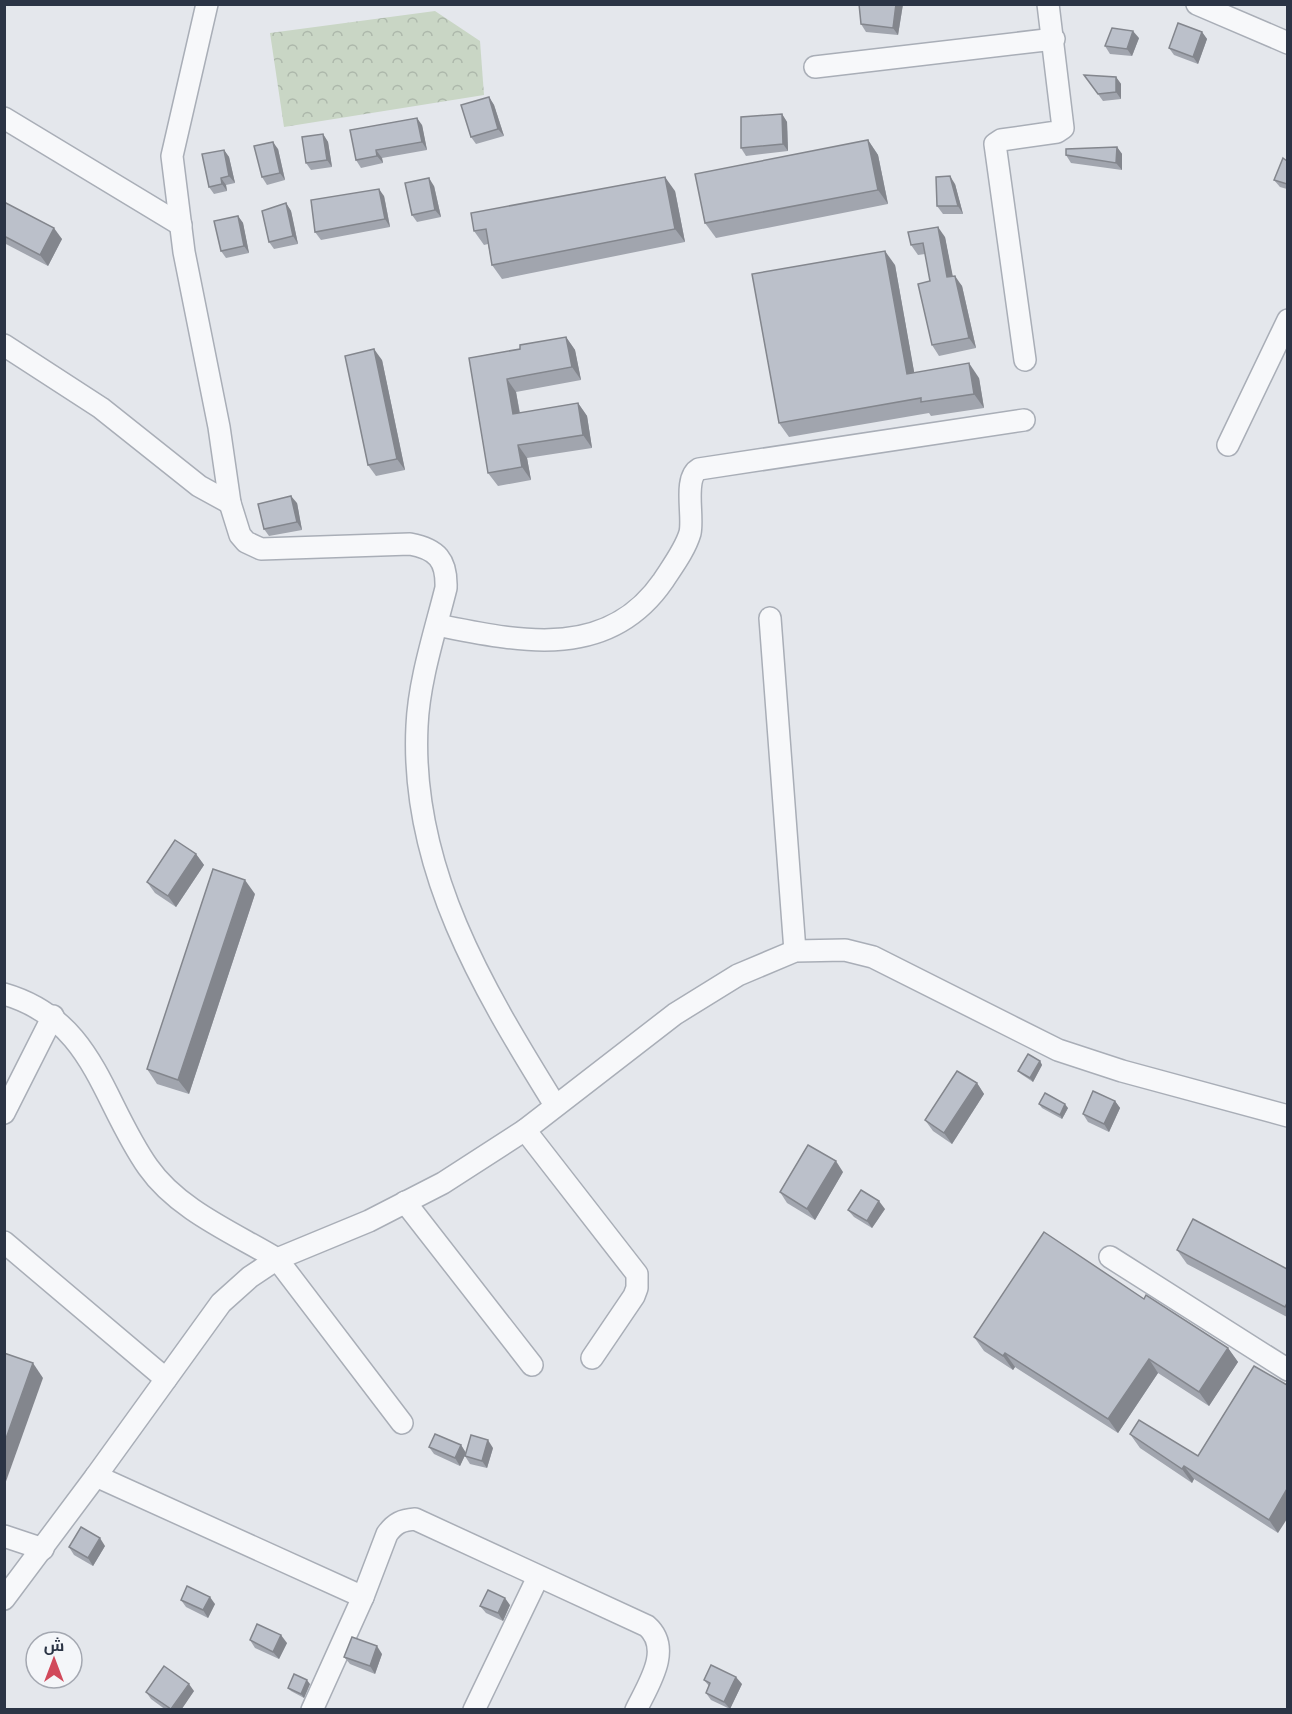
<svg xmlns="http://www.w3.org/2000/svg" width="1292" height="1714" viewBox="0 0 1292 1714" font-family="'Sofia Sans Condensed',Cairo,sans-serif">
  <style>
    .forest { fill: url(#forest-crowns) }
    .lines { fill: none; stroke-linecap: round; stroke-linejoin: round }
    .minor-casing { stroke: #a9aeb7; stroke-width: 24 }
    .minor { stroke: #f7f8fa; stroke-width: 21 }
    .wall { fill: #a1a5ae }
    .shaded-wall { fill: #83868d }
    .building { fill: #bbc0ca; stroke: #83868d; stroke-width: 1.5 }
  </style>
  <defs>
    <pattern id="forest-crowns" width="20" height="18" patternUnits="userSpaceOnUse" patternTransform="scale(1.5)"><rect width="20" height="18" fill="#c9d6c5"/><path d="M2 6a3 3 0 1 1 6 0M12 15a3 3 0 1 1 6 0" fill="none" stroke="#adb8ab"/></pattern>
  </defs>
  <rect width="100%" height="100%" fill="#e4e7ec"/>
  <polygon class="forest" points="435,11 480,41 484,95 284,127 270,33"/>
  <g class="lines">
    <g class="minor-casing">
      <g id="minor">
        <path d="M207 4 172 156 184 252 219 427 230 503 240 535 246 542 261 549 410 544C437 549 447 560 446 588 435 632 419 680 417 726 410 868 483 989 555 1105"/>
        <polyline points="1197,4 1288,43"/>
        <polyline points="815,67 1054,39"/>
        <polyline points="4,118 181,225"/>
        <polyline points="4,345 101,408 199,486 230,503"/>
        <polyline points="1025,360 995,144 1001,140 1057,132 1063,128 1048,4"/>
        <polyline points="1228,445 1288,320"/>
        <polyline points="770,618 795,951"/>
        <path d="M437 625C518 641 607 662 663 581 672 567 685 550 690 533 694 516 683 478 699 469L1024 420"/>
        <path d="M4 994C94 1020 101 1100 148 1167 178 1210 234 1233 277 1259L369 1221 443 1183 525 1130 675 1014 738 975 795 951 845 950 873 957 1058 1050 1122 1071 1288 1116"/>
        <polyline points="4,1113 53,1016"/>
        <polyline points="525,1130 637,1274 637,1288 634,1296 592,1358"/>
        <polyline points="405,1202 532,1365"/>
        <polyline points="4,1242 166,1379"/>
        <polyline points="1110,1257 1288,1370"/>
        <polyline points="96,1476 221,1303 250,1277 277,1259 402,1423"/>
        <polyline points="4,1536 43,1549"/>
        <polyline points="4,1599 96,1476 363,1597"/>
        <path d="M312 1710 363 1597 387 1534C395 1523 402 1520 415 1519L647 1626C673 1649 648 1685 636 1710"/>
        <polyline points="474,1710 538,1577"/>
      </g>
    </g>
    <use href="#minor" class="minor"/>
  </g>
  <g class="wall">
    <polygon points="859,4 903,4 898,35 866,32 861,24"/>
    <polygon points="1202,32 1207,39 1198,64 1174,55 1169,48"/>
    <polygon points="1139,38 1132,56 1110,54 1105,46"/>
    <polygon points="1084,75 1116,77 1121,84 1121,99 1103,101"/>
    <polygon points="489,97 494,105 504,136 476,144 471,137"/>
    <polygon points="782,114 787,122 788,151 746,156 741,148"/>
    <polygon points="422,125 427,150 382,158 383,163 361,168 356,160"/>
    <polygon points="323,134 328,142 332,167 311,170 306,163"/>
    <polygon points="868,140 878,155 888,204 716,238 705,223"/>
    <polygon points="1117,147 1122,154 1122,170 1071,163 1066,155"/>
    <polygon points="278,149 285,180 267,185 262,177"/>
    <polygon points="224,150 229,157 235,183 226,185 227,191 214,194 209,187"/>
    <polygon points="1287,161 1287,189 1280,187 1274,180"/>
    <polygon points="955,184 963,214 943,214 937,206"/>
    <polygon points="434,186 441,217 417,222 412,215"/>
    <polygon points="675,191 685,242 502,279 492,265 488,244 484,245 474,231"/>
    <polygon points="384,196 390,227 321,240 315,232"/>
    <polygon points="4,202 62,239 48,266 4,243"/>
    <polygon points="286,203 291,211 298,244 274,249 269,242"/>
    <polygon points="238,216 243,223 249,253 226,258 221,251"/>
    <polygon points="945,237 952,276 962,286 976,348 939,356 932,345 930,281 925,254 918,255 911,245"/>
    <polygon points="895,265 914,372 979,378 984,408 931,416 929,413 789,437 779,423"/>
    <polygon points="566,337 575,350 581,380 516,392 520,413 578,403 587,416 592,448 527,458 531,480 498,486 488,473 469,358 520,349"/>
    <polygon points="382,360 405,470 376,476 368,465"/>
    <polygon points="297,503 302,530 269,536 264,529"/>
    <polygon points="196,854 204,865 176,907 155,893 147,882"/>
    <polygon points="255,894 189,1094 157,1084 147,1069"/>
    <polygon points="1040,1061 1042,1065 1033,1082 1021,1074 1018,1071"/>
    <polygon points="977,1083 984,1094 952,1144 933,1131 925,1120"/>
    <polygon points="1115,1101 1120,1108 1109,1132 1088,1122 1083,1114"/>
    <polygon points="1039,1104 1068,1108 1062,1119 1042,1108"/>
    <polygon points="843,1172 815,1220 787,1203 780,1192"/>
    <polygon points="885,1209 872,1228 854,1217 848,1210"/>
    <polygon points="1177,1250 1287,1269 1287,1317 1187,1264"/>
    <polygon points="1144,1299 1228,1348 1238,1362 1209,1406 1158,1373 1118,1433 1015,1367 1013,1370 984,1351 974,1337"/>
    <polygon points="1254,1366 1278,1533 1194,1479 1192,1483 1140,1448 1130,1434 1198,1456"/>
    <polygon points="461,1445 466,1453 460,1466 434,1454 429,1447"/>
    <polygon points="493,1448 487,1468 470,1464 465,1456"/>
    <polygon points="105,1546 93,1566 74,1555 69,1547"/>
    <polygon points="181,1600 215,1604 208,1618 186,1607"/>
    <polygon points="510,1605 503,1621 486,1613 480,1606"/>
    <polygon points="250,1640 287,1643 279,1659 255,1648"/>
    <polygon points="382,1654 375,1674 350,1664 344,1657"/>
    <polygon points="704,1680 742,1684 730,1709 711,1700 706,1693 709,1686"/>
    <polygon points="310,1684 304,1698 291,1691 288,1688"/>
    <polygon points="194,1691 181,1710 166,1710 151,1699 146,1692"/>
  </g>
  <g class="shaded-wall">
    <polygon points="896,4 903,4 898,35 893,28"/>
    <polygon points="1133,31 1139,38 1132,56 1127,49"/>
    <polygon points="1202,32 1207,39 1198,64 1193,57"/>
    <polygon points="1116,77 1121,84 1121,99 1116,92"/>
    <polygon points="489,97 494,105 504,136 498,129"/>
    <polygon points="782,114 787,122 788,151 783,144"/>
    <polygon points="417,118 422,125 427,150 422,142"/>
    <polygon points="323,134 328,142 332,167 327,160"/>
    <polygon points="868,140 878,155 888,204 878,190"/>
    <polygon points="273,142 278,149 285,180 280,173"/>
    <polygon points="1117,147 1122,154 1122,170 1116,163"/>
    <polygon points="224,150 229,157 235,183 229,176"/>
    <polygon points="376,150 382,158 383,163 377,156"/>
    <polygon points="950,176 955,184 963,214 958,206"/>
    <polygon points="665,177 675,191 685,242 675,229"/>
    <polygon points="221,178 226,185 227,191 222,184"/>
    <polygon points="429,178 434,186 441,217 435,210"/>
    <polygon points="379,189 384,196 390,227 385,219"/>
    <polygon points="286,203 291,211 298,244 293,236"/>
    <polygon points="238,216 243,223 249,253 244,246"/>
    <polygon points="938,227 945,237 955,287 947,277"/>
    <polygon points="54,228 62,239 48,266 40,255"/>
    <polygon points="885,251 895,265 917,388 907,374"/>
    <polygon points="955,276 962,286 976,348 969,338"/>
    <polygon points="566,337 575,350 581,380 572,367"/>
    <polygon points="374,349 382,360 405,470 397,459"/>
    <polygon points="969,363 979,378 984,408 974,394"/>
    <polygon points="507,379 516,392 522,427 513,414"/>
    <polygon points="578,403 587,416 592,448 583,435"/>
    <polygon points="518,445 527,458 531,480 522,467"/>
    <polygon points="291,496 297,503 302,530 297,522"/>
    <polygon points="196,854 204,865 176,907 168,896"/>
    <polygon points="245,880 255,894 189,1094 178,1080"/>
    <polygon points="1040,1061 1042,1065 1033,1082 1030,1078"/>
    <polygon points="977,1083 984,1094 952,1144 944,1133"/>
    <polygon points="1115,1101 1120,1108 1109,1132 1104,1124"/>
    <polygon points="1065,1104 1068,1108 1062,1119 1060,1115"/>
    <polygon points="836,1161 843,1172 815,1220 807,1209"/>
    <polygon points="879,1201 885,1209 872,1228 867,1221"/>
    <polygon points="1228,1348 1238,1362 1209,1406 1199,1392"/>
    <polygon points="1005,1353 1015,1367 1013,1370 1003,1356"/>
    <polygon points="1149,1359 1158,1373 1118,1433 1108,1419"/>
    <polygon points="33,1363 43,1378 4,1487 4,1444"/>
    <polygon points="488,1440 493,1448 487,1468 482,1461"/>
    <polygon points="461,1445 466,1453 460,1466 455,1458"/>
    <polygon points="1184,1466 1194,1479 1192,1483 1182,1469"/>
    <polygon points="1287,1489 1287,1519 1278,1533 1269,1520"/>
    <polygon points="100,1538 105,1546 93,1566 88,1558"/>
    <polygon points="210,1597 215,1604 208,1618 203,1610"/>
    <polygon points="505,1598 510,1605 503,1621 498,1613"/>
    <polygon points="281,1635 287,1643 279,1659 273,1652"/>
    <polygon points="377,1646 382,1654 375,1674 370,1666"/>
    <polygon points="736,1677 742,1684 730,1709 724,1702"/>
    <polygon points="307,1680 310,1684 304,1698 301,1694"/>
    <polygon points="189,1684 194,1691 181,1710 171,1710"/>
  </g>
  <g class="building">
    <polygon points="859,4 896,4 893,28 861,24"/>
    <polygon points="1178,23 1202,32 1193,57 1169,48"/>
    <polygon points="1112,28 1133,31 1127,49 1105,46"/>
    <polygon points="1084,75 1116,77 1116,92 1098,94"/>
    <polygon points="489,97 498,129 471,137 461,105"/>
    <polygon points="782,114 783,144 741,148 741,117"/>
    <polygon points="417,118 422,142 376,150 377,156 356,160 350,130"/>
    <polygon points="323,134 327,160 306,163 302,137"/>
    <polygon points="868,140 878,190 705,223 695,174"/>
    <polygon points="273,142 280,173 262,177 254,146"/>
    <polygon points="1117,147 1116,163 1066,155 1066,149"/>
    <polygon points="224,150 229,176 221,178 222,184 209,187 202,154"/>
    <polygon points="1283,158 1287,161 1287,184 1274,180"/>
    <polygon points="950,176 958,206 937,206 936,177"/>
    <polygon points="665,177 675,229 492,265 486,229 474,231 471,213"/>
    <polygon points="429,178 435,210 412,215 405,183"/>
    <polygon points="379,189 385,219 315,232 311,200"/>
    <polygon points="4,202 54,228 40,255 4,236"/>
    <polygon points="286,203 293,236 269,242 262,211"/>
    <polygon points="238,216 244,246 221,251 214,221"/>
    <polygon points="938,227 947,277 955,276 969,338 932,345 918,284 930,281 923,243 911,245 908,232"/>
    <polygon points="885,251 907,374 969,363 974,394 921,402 921,398 779,423 752,274"/>
    <polygon points="566,337 572,367 507,379 513,414 578,403 583,435 518,445 522,467 488,473 469,358 520,349 520,345"/>
    <polygon points="374,349 397,459 368,465 345,356"/>
    <polygon points="291,496 297,522 264,529 258,504"/>
    <polygon points="175,840 196,854 168,896 147,882"/>
    <polygon points="213,869 245,880 178,1080 147,1069"/>
    <polygon points="1028,1054 1040,1061 1030,1078 1018,1071"/>
    <polygon points="957,1071 977,1083 944,1133 925,1120"/>
    <polygon points="1093,1091 1115,1101 1104,1124 1083,1114"/>
    <polygon points="1045,1093 1065,1104 1060,1115 1039,1104"/>
    <polygon points="808,1145 836,1161 807,1209 780,1192"/>
    <polygon points="861,1190 879,1201 867,1221 848,1210"/>
    <polygon points="1193,1219 1287,1269 1287,1303 1285,1307 1177,1250"/>
    <polygon points="1044,1232 1144,1299 1146,1295 1228,1348 1199,1392 1149,1359 1108,1419 1005,1353 1003,1356 974,1337"/>
    <polygon points="4,1353 33,1363 4,1444"/>
    <polygon points="1254,1366 1287,1385 1287,1489 1269,1520 1184,1466 1182,1469 1130,1434 1139,1420 1198,1456"/>
    <polygon points="435,1434 461,1445 455,1458 429,1447"/>
    <polygon points="471,1435 488,1440 482,1461 465,1456"/>
    <polygon points="81,1527 100,1538 88,1558 69,1547"/>
    <polygon points="187,1586 210,1597 203,1610 181,1600"/>
    <polygon points="488,1590 505,1598 498,1613 480,1606"/>
    <polygon points="257,1624 281,1635 273,1652 250,1640"/>
    <polygon points="352,1637 377,1646 370,1666 344,1657"/>
    <polygon points="711,1665 736,1677 724,1702 706,1693 710,1683 704,1680"/>
    <polygon points="164,1666 189,1684 171,1709 146,1692"/>
    <polygon points="294,1674 307,1680 301,1694 288,1688"/>
  </g>
  <rect width="1292" height="1714" fill="none" stroke="#2b3445" stroke-width="12"/>
  <g transform="translate(54 1660)"><circle r="28" fill="#f4f6f9" stroke="#a4a8b1" stroke-width="1.5"/>
  <path d="M0-4.5L10 22L0 15L-10 22Z" fill="#d1495b"/>
  <text y="-9" font-size="16" font-weight="bold" text-anchor="middle" fill="#2b3445">ش</text>
  </g>
</svg>
